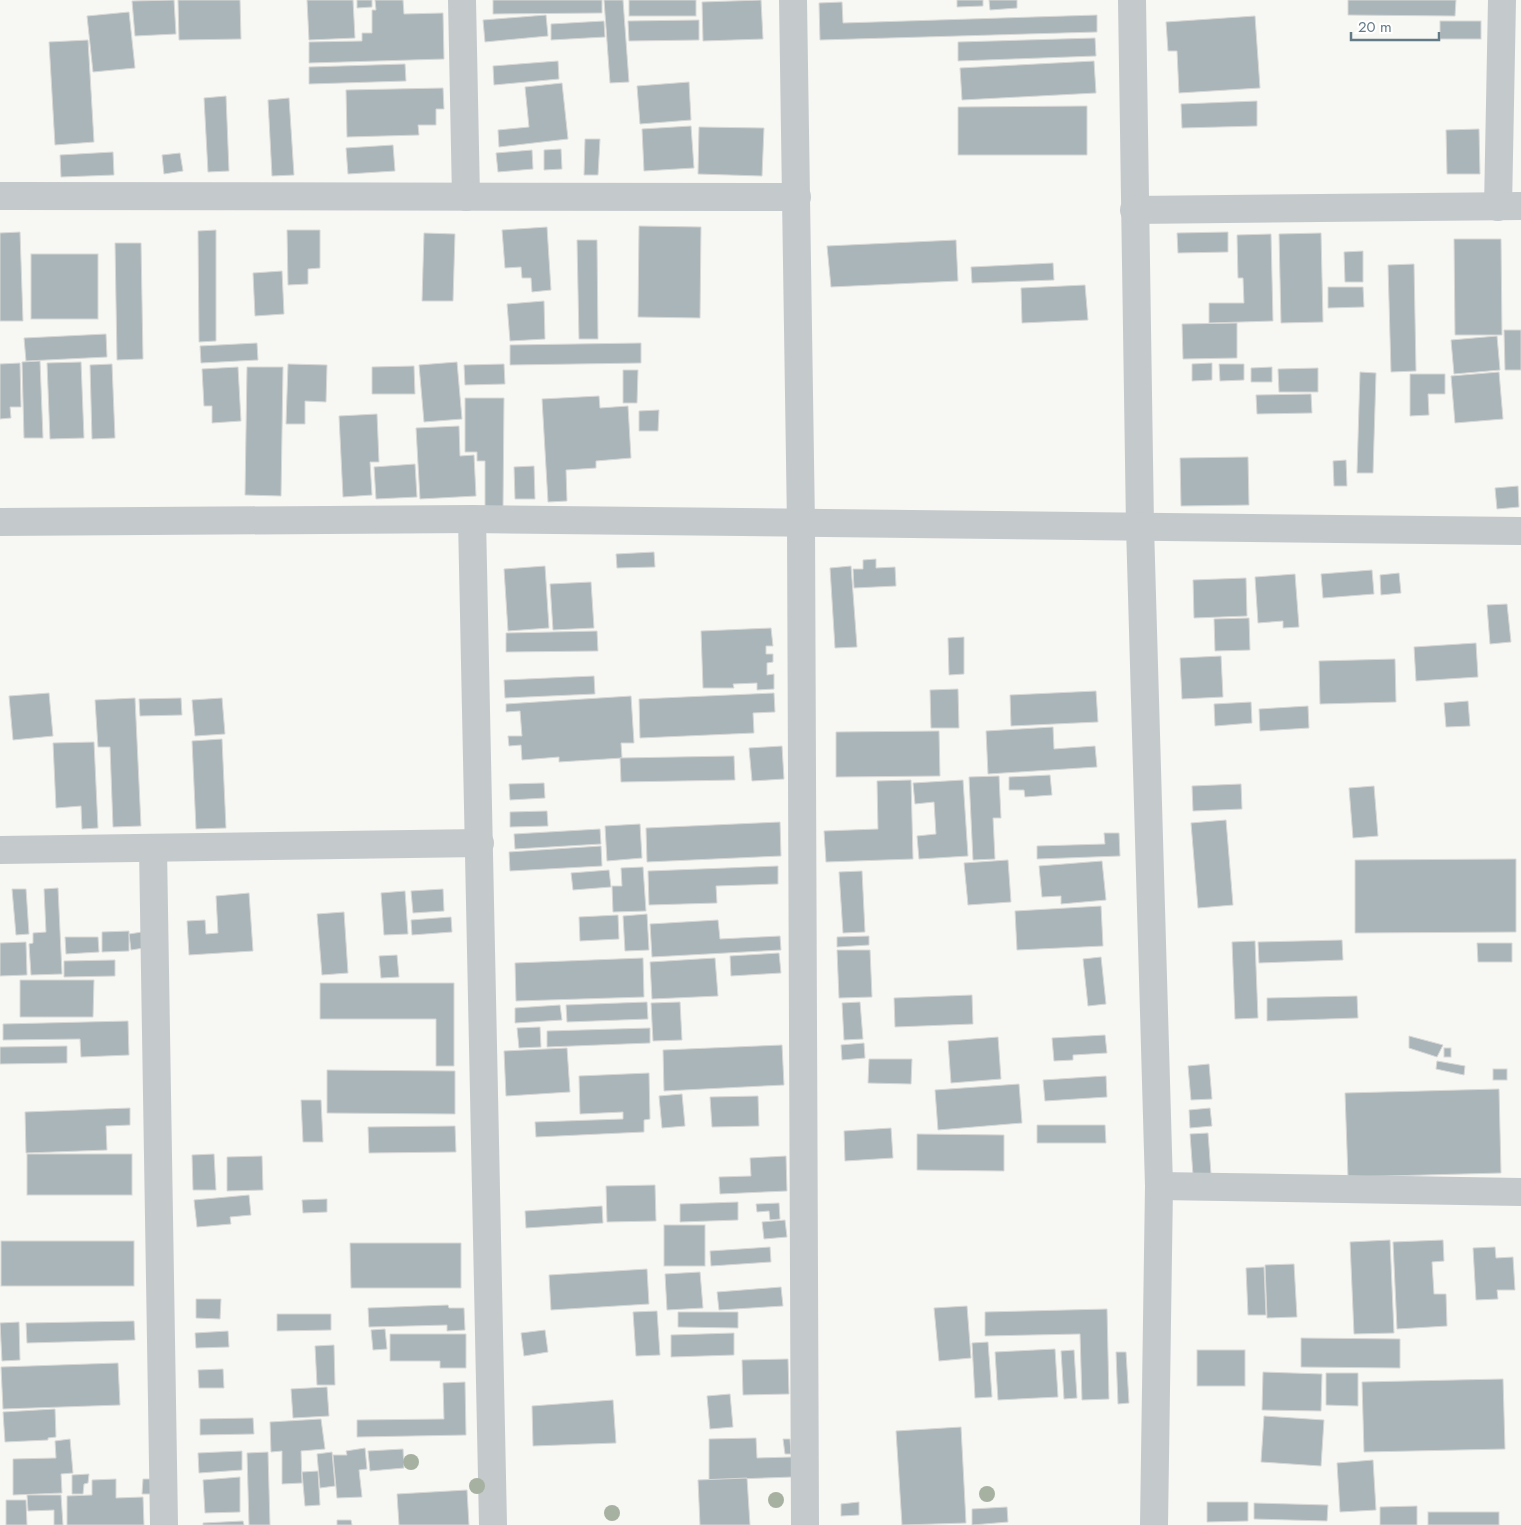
<svg xmlns="http://www.w3.org/2000/svg" width="1521" height="1525" viewBox="0 0 1521 1525" font-family="Jost,sans-serif">
  <style>
    .building { fill: #aab5b9; stroke: #d8d8d6 }
    .lines { fill: none; stroke-linecap: round; stroke-linejoin: round }
    .minor { stroke: #c4c9cc; stroke-width: 28 }
    .tree { fill: #a7b1a1 }
  </style>
  <rect width="100%" height="100%" fill="#f7f7f3"/>
  <g class="building">
    <polygon points="174,0 176,34 135,36 132,1"/>
    <polygon points="178,0 240,0 241,39 179,40"/>
    <polygon points="307,0 353,0 355,38 309,40"/>
    <polygon points="357,0 372,0 372,7 357,8"/>
    <polygon points="375,0 403,0 404,14 443,13 444,59 309,63 309,42 362,41 362,33 372,33 372,10 376,10"/>
    <polygon points="493,0 602,0 602,13 493,14"/>
    <polygon points="604,0 623,0 629,82 610,83"/>
    <rect x="629" y="0" width="67" height="16"/>
    <polygon points="761,0 763,39 703,41 702,2"/>
    <polygon points="957,0 983,0 983,6 957,7"/>
    <polygon points="989,0 1017,0 1017,8 990,10"/>
    <polygon points="1348,0 1456,0 1455,16 1348,15"/>
    <polygon points="842,2 843,23 1097,15 1097,32 820,40 819,3"/>
    <polygon points="129,12 135,68 93,72 87,16"/>
    <polygon points="546,15 548,36 485,42 483,20"/>
    <polygon points="1255,16 1260,88 1179,93 1177,51 1168,51 1166,22"/>
    <polygon points="699,20 699,40 629,41 628,21"/>
    <polygon points="604,21 605,37 551,40 551,24"/>
    <rect x="1440" y="21" width="41" height="18"/>
    <polygon points="1095,38 1096,56 958,61 958,42"/>
    <polygon points="88,40 94,142 55,145 49,42"/>
    <polygon points="558,61 559,79 494,85 493,66"/>
    <polygon points="1094,61 1096,93 962,100 960,68"/>
    <polygon points="405,64 406,81 309,84 309,67"/>
    <polygon points="689,82 691,120 640,124 637,86"/>
    <polygon points="562,83 568,139 499,147 498,130 529,127 525,87"/>
    <polygon points="443,88 444,109 436,109 436,125 418,125 419,135 347,137 346,90"/>
    <polygon points="226,96 229,171 208,172 204,98"/>
    <polygon points="289,98 294,175 272,176 268,100"/>
    <polygon points="1257,101 1257,126 1182,128 1181,104"/>
    <polygon points="1087,106 1087,155 958,155 958,107"/>
    <polygon points="691,126 694,168 644,171 642,129"/>
    <polygon points="699,127 764,128 762,176 698,174"/>
    <polygon points="1479,129 1480,174 1447,174 1446,130"/>
    <polygon points="585,139 600,139 598,175 584,175"/>
    <polygon points="393,145 395,171 348,174 346,148"/>
    <polygon points="561,149 562,169 544,170 544,150"/>
    <polygon points="532,150 533,169 498,172 496,153"/>
    <polygon points="113,152 114,175 61,177 60,155"/>
    <polygon points="180,153 183,171 164,174 162,155"/>
    <polygon points="639,226 701,227 700,318 638,317"/>
    <polygon points="547,227 551,290 532,292 531,278 522,278 521,267 505,268 502,230"/>
    <polygon points="216,230 216,341 199,342 198,231"/>
    <polygon points="287,230 320,230 320,268 308,269 308,284 288,285"/>
    <polygon points="20,232 23,321 0,321 0,233"/>
    <polygon points="1228,232 1228,252 1178,253 1177,233"/>
    <polygon points="424,233 455,234 453,301 422,301"/>
    <polygon points="1321,233 1323,322 1281,323 1279,234"/>
    <polygon points="1271,234 1273,321 1209,323 1209,303 1244,303 1243,278 1238,278 1237,235"/>
    <polygon points="1454,239 1501,239 1502,335 1455,335"/>
    <polygon points="577,240 597,240 598,339 579,339"/>
    <polygon points="956,240 958,281 831,287 827,246"/>
    <polygon points="115,243 141,243 143,359 117,360"/>
    <polygon points="1363,251 1363,282 1345,282 1344,252"/>
    <rect x="31" y="254" width="67" height="65"/>
    <polygon points="1053,263 1054,280 972,283 971,267"/>
    <polygon points="1414,264 1416,371 1391,372 1388,265"/>
    <polygon points="282,271 284,314 255,316 253,273"/>
    <polygon points="1085,285 1088,320 1022,323 1021,288"/>
    <polygon points="1328,287 1363,287 1364,307 1328,308"/>
    <polygon points="544,301 545,339 510,341 507,304"/>
    <polygon points="1237,323 1237,358 1183,359 1182,324"/>
    <polygon points="1504,330 1521,330 1521,370 1505,370"/>
    <polygon points="106,334 107,357 26,361 24,338"/>
    <polygon points="1497,336 1500,370 1454,374 1451,340"/>
    <polygon points="257,343 258,360 201,363 200,346"/>
    <polygon points="641,343 641,363 510,365 510,345"/>
    <polygon points="40,361 43,438 24,438 22,362"/>
    <polygon points="81,362 84,438 50,439 47,363"/>
    <polygon points="457,362 462,419 424,422 419,365"/>
    <polygon points="20,363 21,407 10,407 11,418 0,419 0,364"/>
    <polygon points="1212,363 1212,380 1192,381 1192,364"/>
    <polygon points="112,364 115,438 92,439 90,365"/>
    <polygon points="288,364 327,365 326,402 305,401 305,424 286,424"/>
    <polygon points="504,364 505,384 465,385 464,365"/>
    <polygon points="1219,364 1244,364 1244,380 1220,381"/>
    <polygon points="414,366 415,394 372,394 372,367"/>
    <polygon points="238,367 241,421 212,423 212,406 204,406 202,369"/>
    <polygon points="247,367 283,367 281,496 245,495"/>
    <polygon points="1272,367 1272,382 1251,382 1251,368"/>
    <polygon points="1318,368 1318,392 1279,392 1278,369"/>
    <polygon points="623,370 638,370 637,403 623,403"/>
    <polygon points="1360,372 1376,373 1373,473 1357,473"/>
    <polygon points="1499,372 1503,419 1455,423 1451,376"/>
    <polygon points="1410,374 1445,374 1445,394 1428,394 1429,415 1410,416"/>
    <polygon points="1311,394 1312,413 1257,414 1256,395"/>
    <polygon points="599,396 600,408 628,406 631,458 596,461 596,468 566,470 567,501 548,502 542,399"/>
    <polygon points="465,398 504,398 503,509 485,509 485,461 477,461 477,452 465,452"/>
    <polygon points="659,410 658,431 639,431 639,411"/>
    <polygon points="377,414 379,462 370,462 372,495 343,497 339,416"/>
    <polygon points="459,426 460,456 474,455 476,496 420,499 416,428"/>
    <polygon points="1248,457 1249,505 1181,506 1180,458"/>
    <polygon points="1346,460 1347,486 1334,486 1333,461"/>
    <polygon points="415,464 417,497 376,499 374,467"/>
    <polygon points="534,466 535,499 515,499 514,467"/>
    <polygon points="1518,486 1519,507 1497,509 1495,488"/>
    <polygon points="654,552 655,567 617,568 616,554"/>
    <polygon points="876,559 876,568 895,567 896,586 854,588 853,569 863,569 863,560"/>
    <polygon points="545,566 549,628 508,631 504,569"/>
    <polygon points="851,566 857,647 835,648 830,568"/>
    <polygon points="1372,570 1374,594 1323,598 1321,574"/>
    <polygon points="1399,573 1401,593 1381,595 1380,575"/>
    <polygon points="1295,574 1299,627 1283,628 1283,621 1258,623 1255,577"/>
    <polygon points="1246,578 1247,616 1194,618 1193,580"/>
    <polygon points="591,582 594,628 553,630 550,584"/>
    <polygon points="1507,604 1511,642 1490,644 1487,605"/>
    <polygon points="1249,618 1250,650 1215,651 1214,619"/>
    <polygon points="771,628 773,646 766,646 766,654 773,654 773,662 767,663 767,675 774,674 774,689 757,690 757,683 733,684 734,688 703,688 701,631"/>
    <polygon points="597,631 598,651 506,652 506,633"/>
    <polygon points="964,637 964,674 949,675 948,638"/>
    <polygon points="1476,643 1478,677 1416,681 1414,647"/>
    <polygon points="1221,656 1223,697 1182,699 1180,658"/>
    <polygon points="1395,659 1396,702 1320,704 1319,661"/>
    <polygon points="594,676 595,694 505,698 504,680"/>
    <polygon points="958,689 959,728 931,728 930,690"/>
    <polygon points="1096,691 1098,722 1011,726 1010,695"/>
    <polygon points="49,693 53,736 13,740 9,696"/>
    <polygon points="774,693 775,712 753,713 754,733 640,738 639,699"/>
    <polygon points="631,696 634,743 621,743 622,758 559,762 559,757 522,760 521,745 509,746 508,736 522,736 520,711 506,712 506,704"/>
    <polygon points="135,698 141,826 113,827 110,747 98,747 95,700"/>
    <polygon points="181,698 182,715 140,716 139,699"/>
    <polygon points="222,698 225,734 195,736 192,700"/>
    <polygon points="1468,701 1470,726 1446,727 1444,703"/>
    <polygon points="1251,702 1252,723 1215,726 1214,704"/>
    <polygon points="1308,706 1309,728 1260,731 1259,709"/>
    <polygon points="1053,727 1054,749 1095,746 1097,767 988,774 986,731"/>
    <polygon points="939,731 940,776 836,777 836,732"/>
    <polygon points="222,739 226,828 196,829 192,741"/>
    <polygon points="94,742 98,828 82,829 81,806 56,808 53,743"/>
    <polygon points="782,746 784,779 752,781 749,748"/>
    <polygon points="734,756 735,780 621,782 620,758"/>
    <polygon points="1050,775 1052,795 1025,797 1024,790 1009,790 1009,777"/>
    <polygon points="999,776 1001,818 993,818 995,859 973,860 969,777"/>
    <polygon points="911,780 913,859 826,862 824,831 878,829 877,781"/>
    <polygon points="963,780 968,856 919,859 917,836 936,834 934,802 915,804 913,783"/>
    <polygon points="544,783 545,798 510,800 509,784"/>
    <polygon points="1241,784 1242,809 1193,811 1192,786"/>
    <polygon points="1374,786 1378,836 1353,838 1349,788"/>
    <polygon points="547,811 548,826 510,827 510,812"/>
    <polygon points="1226,820 1233,905 1198,908 1191,823"/>
    <polygon points="780,822 781,856 647,862 646,828"/>
    <polygon points="640,824 642,858 607,861 605,826"/>
    <polygon points="600,829 601,844 515,849 514,834"/>
    <polygon points="1104,833 1119,833 1120,856 1037,859 1037,846 1105,844"/>
    <polygon points="601,846 602,866 510,871 509,852"/>
    <polygon points="1516,859 1516,932 1355,933 1355,860"/>
    <polygon points="1008,860 1011,902 968,905 964,863"/>
    <polygon points="1102,861 1106,900 1061,904 1061,896 1042,897 1039,866"/>
    <polygon points="778,866 778,884 716,886 717,903 649,905 648,871"/>
    <polygon points="643,867 646,911 613,912 612,886 622,886 621,868"/>
    <polygon points="609,870 611,887 573,890 571,873"/>
    <polygon points="862,871 865,932 843,933 839,872"/>
    <polygon points="58,888 62,974 31,975 29,944 33,943 33,933 46,932 44,889"/>
    <polygon points="12,889 26,889 29,934 16,935"/>
    <polygon points="443,889 444,911 413,913 411,891"/>
    <polygon points="405,891 408,934 384,935 381,893"/>
    <polygon points="249,893 253,951 189,955 187,921 205,920 206,934 218,933 216,896"/>
    <polygon points="1101,906 1103,946 1017,950 1015,911"/>
    <polygon points="344,912 348,973 322,975 317,914"/>
    <polygon points="647,914 649,950 625,951 623,916"/>
    <polygon points="618,915 619,939 580,941 579,917"/>
    <polygon points="451,917 452,932 412,935 411,920"/>
    <polygon points="718,920 720,939 780,936 781,950 652,957 650,924"/>
    <polygon points="129,931 129,951 102,952 102,932"/>
    <polygon points="142,932 144,948 131,950 129,934"/>
    <polygon points="869,936 869,945 837,947 837,937"/>
    <polygon points="65,937 98,937 99,952 66,954"/>
    <polygon points="1342,940 1343,960 1259,963 1258,942"/>
    <polygon points="1255,941 1258,1018 1235,1019 1232,942"/>
    <polygon points="26,942 27,975 0,976 0,943"/>
    <polygon points="1477,943 1512,943 1512,962 1478,962"/>
    <polygon points="837,950 870,950 872,997 839,998"/>
    <polygon points="779,953 781,973 731,976 730,956"/>
    <polygon points="397,955 399,977 381,978 379,956"/>
    <polygon points="1101,957 1106,1004 1088,1006 1083,959"/>
    <polygon points="643,958 644,997 516,1001 515,963"/>
    <polygon points="715,958 718,996 652,999 650,962"/>
    <polygon points="115,960 115,976 64,977 64,961"/>
    <polygon points="20,980 94,980 93,1017 20,1017"/>
    <polygon points="320,983 454,983 454,1066 436,1066 436,1019 320,1019"/>
    <polygon points="972,995 973,1024 895,1027 894,998"/>
    <polygon points="1357,996 1358,1018 1267,1021 1267,998"/>
    <polygon points="647,1002 648,1019 567,1022 566,1005"/>
    <polygon points="680,1002 682,1040 653,1041 651,1003"/>
    <polygon points="860,1002 863,1039 844,1040 842,1003"/>
    <polygon points="560,1005 562,1020 515,1023 515,1008"/>
    <polygon points="128,1021 129,1055 81,1057 80,1039 3,1040 3,1024"/>
    <polygon points="540,1027 541,1047 519,1048 517,1028"/>
    <polygon points="650,1028 650,1043 547,1047 547,1031"/>
    <polygon points="1105,1035 1107,1053 1073,1055 1073,1060 1054,1061 1052,1038"/>
    <polygon points="1409,1036 1443,1045 1437,1057 1409,1048"/>
    <polygon points="998,1037 1001,1079 951,1083 948,1041"/>
    <polygon points="864,1043 865,1058 842,1060 841,1045"/>
    <polygon points="782,1045 784,1085 664,1091 663,1050"/>
    <polygon points="67,1046 67,1063 0,1064 0,1047"/>
    <polygon points="567,1048 570,1092 506,1096 504,1051"/>
    <rect x="1444" y="1048" width="7" height="9"/>
    <polygon points="869,1059 912,1059 911,1084 868,1083"/>
    <polygon points="1437,1061 1465,1066 1464,1075 1436,1069"/>
    <polygon points="1209,1064 1212,1099 1191,1100 1188,1066"/>
    <rect x="1493" y="1069" width="14" height="11"/>
    <polygon points="327,1070 455,1071 455,1114 327,1113"/>
    <polygon points="649,1073 650,1119 644,1120 644,1132 536,1137 535,1122 623,1119 623,1112 580,1114 579,1076"/>
    <polygon points="1106,1076 1107,1097 1045,1101 1043,1080"/>
    <polygon points="1019,1084 1022,1123 938,1130 935,1090"/>
    <polygon points="1499,1089 1501,1173 1348,1177 1345,1093"/>
    <polygon points="682,1094 685,1126 662,1128 659,1096"/>
    <polygon points="758,1096 759,1126 712,1127 710,1097"/>
    <polygon points="301,1100 321,1100 323,1142 303,1142"/>
    <polygon points="130,1108 130,1125 106,1126 107,1150 26,1153 25,1112"/>
    <polygon points="1210,1108 1212,1126 1190,1128 1189,1110"/>
    <polygon points="1037,1125 1105,1125 1106,1143 1037,1143"/>
    <polygon points="455,1126 456,1152 369,1153 368,1127"/>
    <polygon points="891,1128 893,1158 845,1161 844,1131"/>
    <polygon points="1208,1133 1211,1174 1193,1175 1190,1134"/>
    <polygon points="917,1134 1004,1135 1004,1171 917,1170"/>
    <rect x="27" y="1154" width="105" height="41"/>
    <polygon points="214,1154 216,1190 193,1190 192,1155"/>
    <polygon points="262,1156 263,1190 227,1191 227,1157"/>
    <polygon points="786,1156 787,1191 720,1194 719,1177 751,1176 750,1158"/>
    <polygon points="655,1185 656,1221 607,1222 606,1186"/>
    <polygon points="249,1195 251,1215 230,1217 231,1224 197,1227 194,1200"/>
    <polygon points="327,1199 327,1212 303,1213 302,1200"/>
    <polygon points="738,1202 738,1220 680,1222 680,1204"/>
    <polygon points="779,1203 780,1219 770,1220 769,1211 757,1212 756,1204"/>
    <polygon points="602,1206 603,1223 526,1228 525,1211"/>
    <polygon points="785,1220 787,1237 764,1239 762,1222"/>
    <rect x="664" y="1225" width="41" height="41"/>
    <polygon points="1390,1240 1394,1333 1354,1334 1350,1242"/>
    <polygon points="1443,1240 1444,1261 1432,1262 1434,1294 1446,1294 1447,1326 1397,1329 1393,1242"/>
    <rect x="1" y="1241" width="133" height="45"/>
    <polygon points="350,1243 461,1243 461,1288 351,1288"/>
    <polygon points="770,1247 771,1262 711,1266 710,1251"/>
    <polygon points="1495,1247 1496,1258 1513,1257 1515,1290 1497,1290 1498,1299 1476,1300 1473,1248"/>
    <polygon points="1294,1264 1297,1317 1267,1318 1265,1265"/>
    <polygon points="1264,1267 1266,1315 1248,1315 1246,1268"/>
    <polygon points="647,1269 649,1304 551,1310 549,1275"/>
    <polygon points="700,1272 703,1308 667,1310 665,1274"/>
    <polygon points="781,1287 783,1306 719,1310 717,1292"/>
    <polygon points="196,1299 221,1299 220,1319 196,1318"/>
    <polygon points="448,1305 449,1308 464,1308 465,1330 447,1331 447,1325 369,1327 368,1308"/>
    <polygon points="967,1306 971,1358 939,1361 934,1308"/>
    <polygon points="1107,1309 1109,1399 1082,1400 1080,1334 985,1336 985,1312"/>
    <polygon points="657,1311 660,1355 636,1356 633,1312"/>
    <polygon points="678,1312 738,1312 738,1328 678,1327"/>
    <polygon points="277,1314 331,1314 331,1330 277,1331"/>
    <polygon points="134,1321 135,1340 27,1343 26,1323"/>
    <polygon points="19,1322 20,1360 2,1361 0,1323"/>
    <polygon points="385,1329 387,1349 373,1350 371,1330"/>
    <polygon points="545,1330 548,1352 524,1356 521,1333"/>
    <polygon points="228,1331 229,1347 196,1348 195,1333"/>
    <polygon points="734,1333 734,1355 671,1357 671,1335"/>
    <polygon points="390,1334 466,1334 466,1368 440,1368 440,1361 390,1361"/>
    <polygon points="1301,1338 1400,1339 1400,1368 1301,1367"/>
    <polygon points="988,1342 992,1397 975,1398 972,1343"/>
    <polygon points="334,1345 335,1385 317,1385 315,1346"/>
    <polygon points="1055,1349 1058,1397 998,1400 995,1352"/>
    <polygon points="1074,1350 1077,1398 1064,1399 1061,1351"/>
    <rect x="1197" y="1350" width="48" height="36"/>
    <polygon points="1116,1352 1126,1352 1129,1403 1118,1404"/>
    <polygon points="788,1359 789,1394 743,1395 742,1360"/>
    <polygon points="118,1363 120,1405 3,1409 1,1367"/>
    <polygon points="223,1369 224,1388 199,1388 198,1370"/>
    <polygon points="1263,1372 1322,1374 1321,1411 1262,1410"/>
    <polygon points="1326,1373 1358,1373 1358,1406 1326,1405"/>
    <polygon points="1503,1379 1505,1449 1364,1452 1362,1382"/>
    <polygon points="465,1382 466,1435 357,1437 357,1420 444,1419 443,1383"/>
    <polygon points="327,1387 329,1416 293,1418 291,1389"/>
    <polygon points="730,1394 733,1427 710,1429 707,1396"/>
    <polygon points="613,1400 616,1443 533,1446 532,1406"/>
    <polygon points="55,1409 56,1437 48,1438 48,1440 5,1442 3,1412"/>
    <polygon points="1264,1416 1324,1420 1321,1466 1261,1462"/>
    <polygon points="253,1418 254,1434 200,1435 200,1419"/>
    <polygon points="321,1419 325,1449 301,1451 302,1483 282,1484 282,1451 271,1452 270,1422"/>
    <polygon points="961,1427 966,1523 902,1525 896,1431"/>
    <polygon points="756,1438 757,1458 792,1457 793,1477 709,1480 709,1439"/>
    <polygon points="70,1439 73,1473 61,1474 62,1493 13,1495 13,1459 56,1458 55,1441"/>
    <polygon points="783,1439 790,1439 791,1454 785,1454"/>
    <polygon points="365,1448 367,1469 359,1470 362,1497 337,1498 333,1455 347,1455 346,1451"/>
    <polygon points="403,1449 404,1468 370,1471 368,1451"/>
    <polygon points="242,1451 242,1470 199,1473 198,1453"/>
    <polygon points="268,1452 270,1525 249,1525 247,1453"/>
    <polygon points="332,1452 335,1486 320,1488 317,1454"/>
    <polygon points="1373,1460 1376,1510 1340,1512 1337,1463"/>
    <polygon points="318,1471 320,1505 305,1506 302,1472"/>
    <polygon points="89,1474 88,1483 84,1484 83,1494 72,1494 72,1475"/>
    <polygon points="240,1477 240,1512 205,1513 203,1480"/>
    <polygon points="747,1478 750,1525 700,1525 698,1480"/>
    <polygon points="116,1479 116,1498 143,1497 144,1525 67,1525 67,1496 92,1495 92,1480"/>
    <polygon points="143,1479 151,1479 151,1494 142,1494"/>
    <polygon points="467,1490 469,1525 399,1525 397,1494"/>
    <polygon points="27,1495 61,1495 63,1525 54,1525 54,1510 28,1511"/>
    <polygon points="6,1500 26,1500 27,1525 6,1525"/>
    <polygon points="859,1502 859,1515 841,1516 841,1504"/>
    <polygon points="1207,1502 1248,1502 1248,1521 1207,1522"/>
    <polygon points="1254,1503 1328,1505 1327,1521 1254,1519"/>
    <polygon points="1417,1506 1417,1525 1380,1525 1380,1507"/>
    <polygon points="1007,1507 1008,1522 972,1525 972,1509"/>
    <rect x="1428" y="1512" width="71" height="13"/>
    <polygon points="337,1520 351,1520 352,1525 337,1525"/>
    <polygon points="243,1521 244,1525 203,1525 203,1523"/>
  </g>
  <g class="lines">
    <g class="minor">
      <polyline points="462,0 466,197"/>
      <polyline points="793,0 801,525 805,1525"/>
      <polyline points="1132,0 1140,526 1159,1186 1154,1525"/>
      <polyline points="0,196 797,197"/>
      <polyline points="1498,207 1502,0"/>
      <polyline points="1134,210 1521,206"/>
      <polyline points="472,519 493,1525"/>
      <polyline points="0,522 472,519 1521,531"/>
      <polyline points="153,848 164,1525"/>
      <polyline points="0,850 480,843"/>
      <polyline points="1159,1186 1521,1192"/>
    </g>
  </g>
  <g class="tree">
    <circle cx="411" cy="1462" r="8"/>
    <circle cx="477" cy="1486" r="8"/>
    <circle cx="987" cy="1494" r="8"/>
    <circle cx="776" cy="1500" r="8"/>
    <circle cx="612" cy="1513" r="8"/>
  </g>
  <path d="M1351 32v8h88v-8" fill="none" stroke="#637a87" stroke-width="2.5"/>
  <text x="1358" y="32" font-size="15" fill="#637a87" stroke="#ffffff" stroke-width="4" paint-order="stroke">20 m</text>
</svg>
